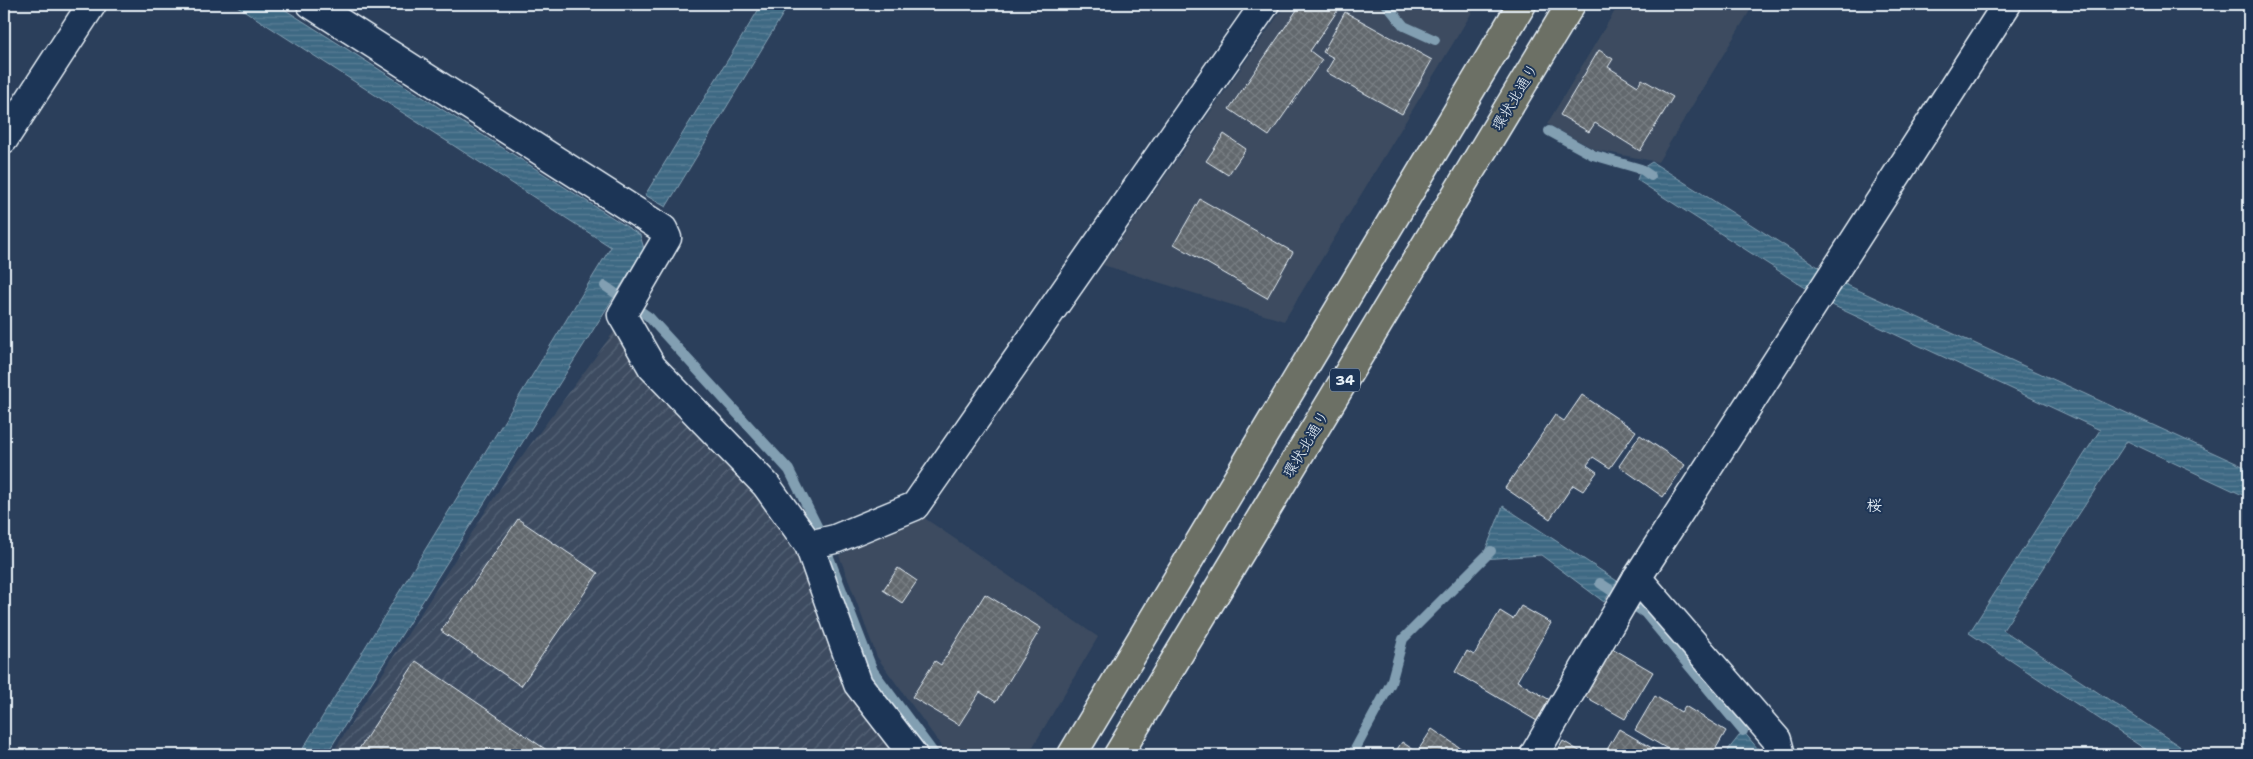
<svg xmlns="http://www.w3.org/2000/svg" width="2253" height="759" viewBox="0 0 2253 759" font-family="'Shantell Sans','Klee One',sans-serif">
  <style>
    .built { fill: #3c4b60 }
    .industrial { fill: url(#industrial-furrows) }
    .water { fill: url(#water-rules); stroke: #829fb2 }
    .lines { fill: none; stroke-linecap: round; stroke-linejoin: round }
    .stream { stroke: #829fb2; stroke-width: 10 }
    .building { fill: url(#building-cross-hatch); stroke: #e8f1f8 }
    .minor-casing { stroke: #e8f1f8; stroke-width: 31 }
    .trunk-casing { stroke: #e8f1f8; stroke-width: 31 }
    .minor { stroke: #1d3557; stroke-width: 28 }
    .trunk { stroke: #6c7065; stroke-width: 28 }
    .labels { text-anchor: middle; dominant-baseline: central; stroke-width: 4; stroke-linejoin: round; paint-order: stroke }
    .shield { fill: #1d3557; stroke: #abb9c8; stroke-width: 1 }
    .shield-label { font-size: 14px; font-weight: bold; fill: #e8f1f8 }
    .street-label { font-size: 15px; fill: #e8f1f8; stroke: #1d3557 }
    .neighbourhood-label { font-size: 16px; font-weight: bold; fill: #e8f1f8; stroke: #1d3557 }
  </style>
  <defs>
    <pattern id="industrial-furrows" width="10" height="10" patternUnits="userSpaceOnUse" patternTransform="scale(1.25)"><rect width="10" height="10" fill="#3c4b60"/><path d="M-1 1l2-2M0 10L10 0M9 11l2-2" fill="none" stroke="#586578"/></pattern>
    <pattern id="water-rules" width="6" height="5" patternUnits="userSpaceOnUse" patternTransform="scale(1.25)"><rect width="6" height="5" fill="#3e6983"/><path d="M0 2.5h6" fill="none" stroke="#5a7f95"/></pattern>
    <pattern id="building-cross-hatch" width="8" height="8" patternUnits="userSpaceOnUse" patternTransform="scale(1.25)"><rect width="8" height="8" fill="#62686d"/><path d="M0 0l8 8M0 8l8-8" fill="none" stroke="#787e83"/></pattern>
  </defs>
  <rect width="100%" height="100%" fill="#2b3f5b"/>
  <filter id="ink" filterUnits="userSpaceOnUse"><feTurbulence type="fractalNoise" baseFrequency=".02" numOctaves="2"/><feDisplacementMap in="SourceGraphic" scale="10" xChannelSelector="R" yChannelSelector="G"/><feConvolveMatrix kernelMatrix="1 2 1 2 8 2 1 2 1" color-interpolation-filters="sRGB"/></filter>
  <g filter="url(#ink)">
    <g class="built">
      <polygon points="1286,4 1477,4 1284,321 1103,265"/>
      <polygon points="1619,4 1754,4 1658,162 1596,150 1547,124"/>
      <polygon points="923,517 1098,637 1028,755 948,755 877,657 839,555"/>
    </g>
    <polygon class="industrial" points="616,329 758,486 803,551 903,755 331,755 513,468"/>
    <g class="water">
      <polygon points="234,4 276,4 640,235 644,249 326,755 299,755 611,247"/>
      <polygon points="762,4 789,4 666,207 645,195"/>
      <polygon points="1652,162 1847,285 2249,469 2249,498 2127,441 2003,630 2193,755 2154,755 1969,633 2100,430 1832,305 1637,180 1641,169"/>
      <polygon points="1503,506 1617,581 1604,602 1541,555 1482,559"/>
      <polygon points="1743,731 1763,755 1724,755"/>
    </g>
    <g class="lines">
      <g class="stream">
        <polyline points="1386,4 1404,26 1435,40"/>
        <polyline points="1549,131 1593,155 1641,169 1651,176"/>
        <polyline points="605,286 649,317 789,470 817,526 873,671 935,755"/>
        <polyline points="1600,583 1645,613 1743,731"/>
        <polyline points="1352,755 1391,683 1403,639 1491,551"/>
      </g>
    </g>
    <g class="building">
      <polygon points="1301,4 1308,4 1314,8 1317,4 1342,4 1310,51 1322,60 1269,136 1229,109"/>
      <polygon points="1345,12 1432,60 1402,114 1326,72 1334,58 1323,52"/>
      <polygon points="1599,50 1613,59 1608,67 1638,86 1642,79 1673,97 1640,151 1595,123 1589,132 1560,115"/>
      <polygon points="1224,134 1246,149 1228,175 1206,161"/>
      <polygon points="1200,199 1293,252 1267,298 1174,244"/>
      <polygon points="1582,395 1636,431 1610,468 1593,457 1587,465 1597,472 1583,491 1573,485 1550,519 1505,488 1555,415 1564,421"/>
      <polygon points="1640,435 1685,465 1663,497 1619,466"/>
      <polygon points="518,519 598,573 521,686 441,631"/>
      <polygon points="898,568 917,581 902,603 883,590"/>
      <polygon points="985,594 1041,628 996,702 980,692 959,725 912,697 935,661 941,665"/>
      <polygon points="1521,606 1551,623 1517,681 1550,700 1537,721 1455,672 1467,651 1474,655 1500,611 1513,619"/>
      <polygon points="1612,648 1653,672 1625,719 1584,696"/>
      <polygon points="416,661 554,755 355,755"/>
      <polygon points="1655,696 1681,712 1685,706 1726,731 1712,755 1678,755 1635,730"/>
      <polygon points="1432,729 1471,755 1393,755 1402,742 1417,752"/>
      <polygon points="1619,729 1664,755 1604,755"/>
      <polygon points="1563,741 1586,755 1555,755"/>
    </g>
    <g class="lines">
      <g class="minor-casing">
        <g id="minor">
          <polyline points="311,4 663,229 667,238 622,315 652,367 766,485 809,545 858,684 913,755"/>
          <polyline points="4,139 92,4"/>
          <polyline points="809,545 835,539 915,506 1265,4"/>
          <polyline points="1637,578 1777,740 1781,755"/>
          <polyline points="1534,755 1637,578 2007,4"/>
        </g>
      </g>
      <g class="trunk-casing">
        <g id="trunk">
          <polyline points="1072,755 1522,4"/>
          <polyline points="1118,755 1571,4"/>
        </g>
      </g>
      <use href="#minor" class="minor"/>
      <use href="#trunk" class="trunk"/>
    </g>
  </g>
  <g class="labels">
    <rect class="shield" x="1330" y="368.5" width="30" height="23" rx="4"/>
    <g class="shield-label">
      <text x="1345" y="380">34</text>
    </g>
    <g class="street-label">
      <text transform="translate(1515 97) rotate(-59)">環状北通り</text>
      <text transform="translate(1306 444) rotate(-59)">環状北通り</text>
    </g>
    <g class="neighbourhood-label">
      <text x="1874" y="505">桜</text>
    </g>
  </g>
  <rect width="2253" height="759" fill="none" stroke="#1d3557" stroke-width="20"/>
  <rect x="10" y="10" width="2233" height="739" fill="none" stroke="#e8f1f8" stroke-width="2" filter="url(#ink)"/>
</svg>
